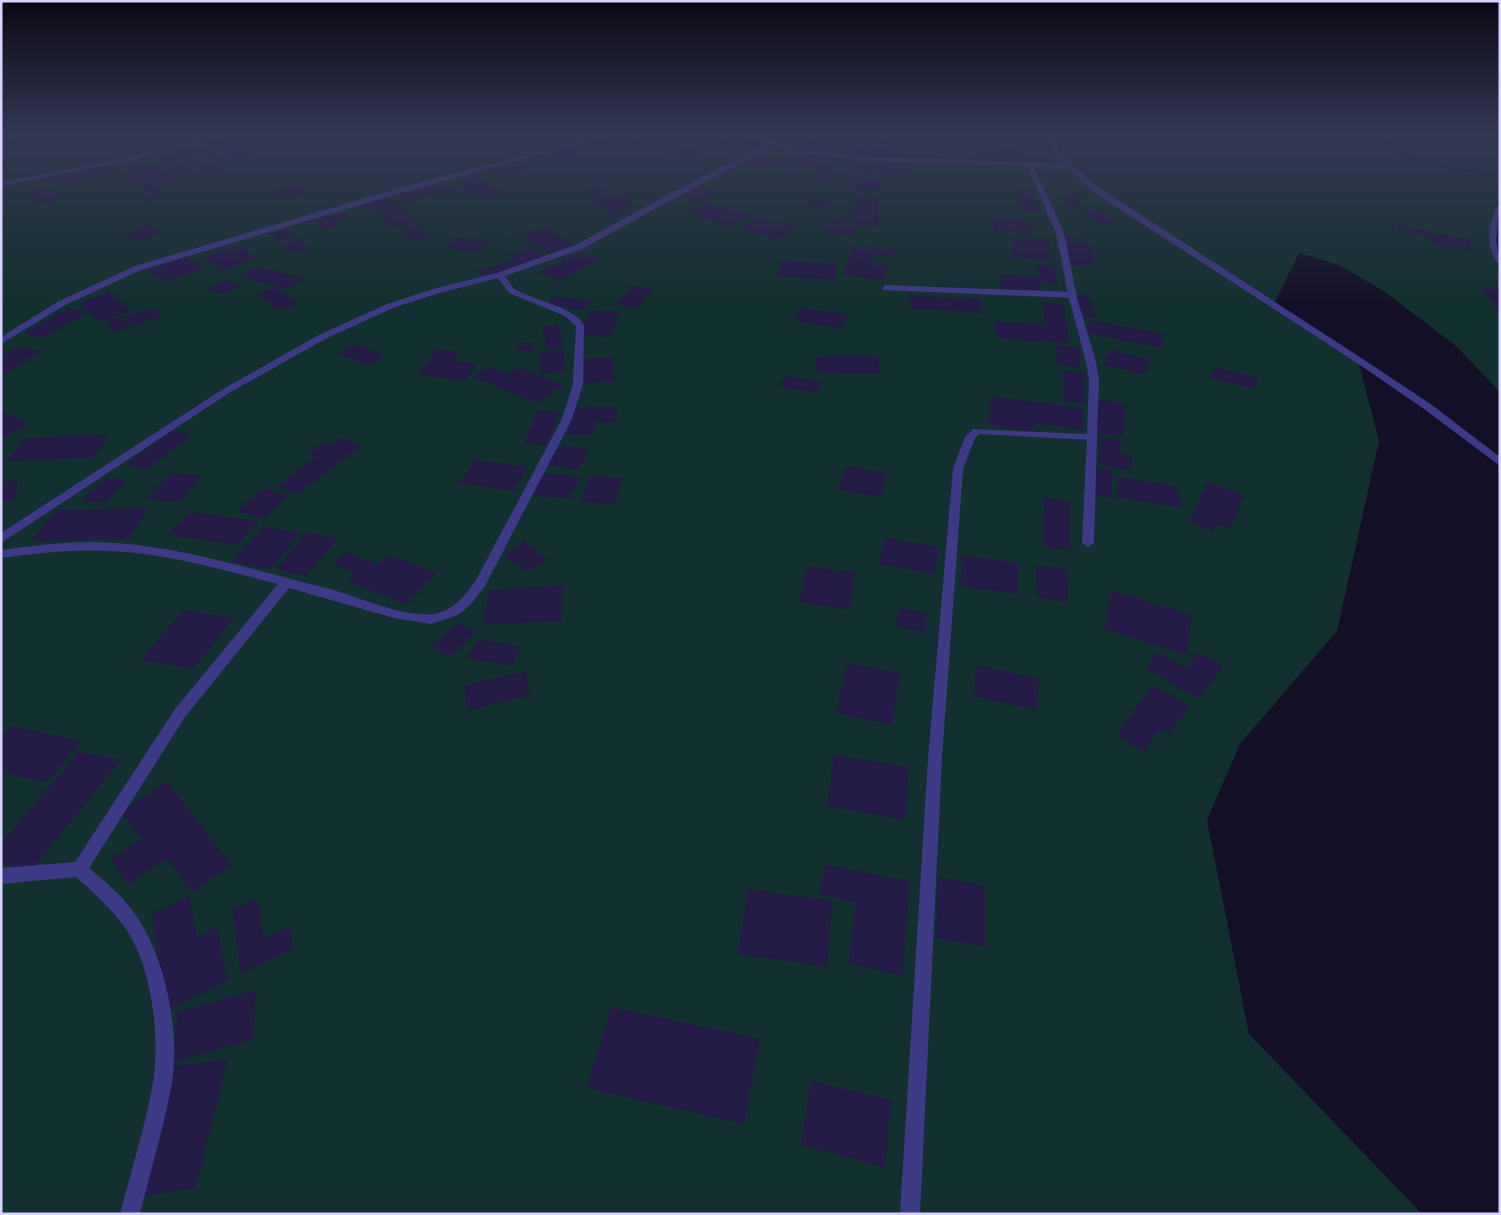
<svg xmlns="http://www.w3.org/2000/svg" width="1501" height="1215" viewBox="0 0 1501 1215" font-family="'Open Sans',sans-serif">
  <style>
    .green { fill: #12302f }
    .building { fill: #241b47 }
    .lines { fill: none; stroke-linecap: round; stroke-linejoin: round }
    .lane { fill: #3d3a85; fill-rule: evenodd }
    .street { fill: #3d3a85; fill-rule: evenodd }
  </style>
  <rect width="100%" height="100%" fill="#130f26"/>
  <g class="green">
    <polygon points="1,135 1372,135 1398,152 1426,163 1500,178 1500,212 1492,248 1500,261 1500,392 1456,346 1382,290 1339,265 1299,253 1272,308 1359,364 1379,441 1337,631 1240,744 1207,820 1249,1034 1422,1214 1,1214"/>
    <polygon points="1375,135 1500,135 1500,177 1427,162 1401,152"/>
  </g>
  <g class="building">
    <polygon points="232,135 238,140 224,143 219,139"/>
    <polygon points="239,135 270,135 270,136 247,141"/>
    <polygon points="285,135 317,135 311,137 318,142 301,146"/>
    <polygon points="326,135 335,135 343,139 327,143 316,138"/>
    <polygon points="343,135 361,135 365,138 351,142"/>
    <polygon points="460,135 493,135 474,141"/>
    <polygon points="619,135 645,135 628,140"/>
    <polygon points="718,135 726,135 733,138 718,143 707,139"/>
    <polygon points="765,135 802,135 826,142 808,151 761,136"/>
    <polygon points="853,135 867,135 861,140 849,138"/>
    <polygon points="887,135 906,135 901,146 883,145"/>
    <polygon points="736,139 752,148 730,154 714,146"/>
    <polygon points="282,140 286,145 273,148 268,143"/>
    <polygon points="628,140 703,148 695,160 683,159 686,154 622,148"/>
    <polygon points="238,141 252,152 234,157 221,146"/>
    <polygon points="214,144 222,149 213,152 218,155 211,157 203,152 167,162 160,156"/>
    <polygon points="586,144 592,148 575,153 582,158 558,164 545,155"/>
    <polygon points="839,144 869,149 863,155 833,150"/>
    <polygon points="873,147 892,149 890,154 909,156 908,160 870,156"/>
    <polygon points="1000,147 1021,149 1021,163 980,160 980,152 1000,153"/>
    <polygon points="758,156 781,160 774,167 750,163"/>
    <polygon points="803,158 835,168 828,172 796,162"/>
    <polygon points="212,161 223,170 207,174 197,164"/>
    <polygon points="529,161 534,166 506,172 510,176 498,178 490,170"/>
    <polygon points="162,162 175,185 161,188 159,184 144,188 140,181 128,184 124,176 134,174 132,168"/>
    <polygon points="850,162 876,163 877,170 850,169"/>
    <polygon points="184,163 190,170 175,173 169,167"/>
    <polygon points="882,163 911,165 911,177 880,175"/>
    <polygon points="120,165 120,170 92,175 92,179 68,183 68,179 41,184 41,179"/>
    <polygon points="823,173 840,175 836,184 819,182"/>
    <polygon points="479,175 502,194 481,200 458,181"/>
    <polygon points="852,177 882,178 882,189 852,190"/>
    <polygon points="297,184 306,193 282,200 273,190"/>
    <polygon points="450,184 459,192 451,194 447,191 406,202 396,193 420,186 425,190"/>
    <polygon points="597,185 605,194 592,197 585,188"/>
    <polygon points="695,187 714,192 701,202 681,198"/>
    <polygon points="44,188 65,197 44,204 24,195"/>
    <polygon points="161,188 162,198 144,201 144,191"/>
    <polygon points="1015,189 1030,189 1040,211 1024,211"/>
    <polygon points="619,192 633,205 618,209 625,215 615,218 594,199"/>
    <polygon points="390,196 396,200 365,210 359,205"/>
    <polygon points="1073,196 1084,205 1070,206 1060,197"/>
    <polygon points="855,197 879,198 878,226 852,225"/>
    <polygon points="810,199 828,201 825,208 808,206"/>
    <polygon points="396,203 416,222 394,228 374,209"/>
    <polygon points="706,203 748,214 732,226 690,215"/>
    <polygon points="1097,209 1117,222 1102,225 1082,212"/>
    <polygon points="329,212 332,216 348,212 352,217 334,221 339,226 324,230 317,221 303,224 300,220"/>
    <polygon points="758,216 795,227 778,240 740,228"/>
    <polygon points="828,217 847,219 844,226 856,228 854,236 823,233"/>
    <polygon points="991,217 1028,219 1032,233 994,231"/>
    <polygon points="415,224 429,238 415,242 401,228"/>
    <polygon points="147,225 164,230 140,241 124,235"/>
    <polygon points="1398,225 1470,240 1469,251 1432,243 1433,238 1397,231"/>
    <polygon points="545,227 573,245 549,254 521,235"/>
    <polygon points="288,229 294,237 278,242 273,233"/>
    <polygon points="1064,234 1076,235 1077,243 1092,244 1095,267 1067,264"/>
    <polygon points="457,237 490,243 477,253 445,247"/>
    <polygon points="301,238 309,247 289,253 281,244"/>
    <polygon points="1010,238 1048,240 1051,260 1013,258"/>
    <polygon points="236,245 256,258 222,271 203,258"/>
    <polygon points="853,246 894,250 892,257 873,255 871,264 888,266 884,280 844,275"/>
    <polygon points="530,247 544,257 484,277 477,272 516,259 510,254"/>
    <polygon points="581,252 600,260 558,281 539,272"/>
    <polygon points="187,256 204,268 164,283 147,271"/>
    <polygon points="782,260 838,265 835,280 777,276"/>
    <polygon points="1037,264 1055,265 1057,284 1040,282 1042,295 1000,291 1000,274 1038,277"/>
    <polygon points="256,267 304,278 288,289 239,278"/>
    <polygon points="222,280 241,284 226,294 207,290"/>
    <polygon points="633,285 653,289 636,309 616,305"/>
    <polygon points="275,287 297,304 279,311 258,294"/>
    <polygon points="1482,288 1500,289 1500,314"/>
    <polygon points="109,292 131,310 100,322 79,303"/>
    <polygon points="909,295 980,299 982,313 909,308"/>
    <polygon points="1075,295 1088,296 1096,317 1082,317"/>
    <polygon points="555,296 590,301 584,310 548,305"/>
    <polygon points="1042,302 1063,304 1070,344 996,338 995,322 1046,325"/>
    <polygon points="69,308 87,313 42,338 24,333"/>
    <polygon points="155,308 161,317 112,332 107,322"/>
    <polygon points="800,308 847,314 843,328 795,322"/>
    <polygon points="591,310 620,312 610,337 579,335"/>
    <polygon points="1090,320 1163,334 1161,348 1087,333"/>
    <polygon points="558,325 563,346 547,349 542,327"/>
    <polygon points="520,342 536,343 531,351 515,350"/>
    <polygon points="356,344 385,355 369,366 339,354"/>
    <polygon points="1056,345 1079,348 1080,368 1057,365"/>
    <polygon points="17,347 41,351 6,374 1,373 1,357"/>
    <polygon points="438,349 460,352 453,361 477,364 465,381 418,374"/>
    <polygon points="563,350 565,371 540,374 539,352"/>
    <polygon points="1108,350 1149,359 1145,374 1103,365"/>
    <polygon points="877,356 881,373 818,374 815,357"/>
    <polygon points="613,357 614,381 584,384 584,359"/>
    <polygon points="488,366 508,374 518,367 563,385 538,404 473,377"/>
    <polygon points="1214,367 1258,378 1255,389 1211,378"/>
    <polygon points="1064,371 1085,373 1085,404 1064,401"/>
    <polygon points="784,376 821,381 817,392 780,387"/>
    <polygon points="991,396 1083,409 1083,430 1034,423 1034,432 989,425"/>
    <polygon points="1099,399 1126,404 1124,437 1096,432"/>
    <polygon points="617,407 615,423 595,423 593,435 567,435 572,408"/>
    <polygon points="1,410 29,424 5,437 1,435"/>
    <polygon points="537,411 559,412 547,445 524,444"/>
    <polygon points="172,430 192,435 147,470 127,464"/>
    <polygon points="110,435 93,458 6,461 25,438"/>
    <polygon points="1100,436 1121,440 1120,453 1132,455 1131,471 1098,464"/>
    <polygon points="339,438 361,446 298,494 277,486 316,457 308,454 321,444 328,446"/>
    <polygon points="561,445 590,450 577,470 547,464"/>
    <polygon points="475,460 528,467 514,491 459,483"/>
    <polygon points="846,466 887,473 881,497 839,490"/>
    <polygon points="1092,467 1112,470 1112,498 1092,494"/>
    <polygon points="171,473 202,476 180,502 147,499"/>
    <polygon points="540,473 580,477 570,499 529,495"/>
    <polygon points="590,476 623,478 614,504 580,502"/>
    <polygon points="1118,477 1178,487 1180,508 1117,497"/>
    <polygon points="104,478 127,481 105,503 81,500"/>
    <polygon points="18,479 15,500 1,503 1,483"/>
    <polygon points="1207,482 1244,495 1231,529 1217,524 1214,531 1190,522"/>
    <polygon points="263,488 289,495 264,519 237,511"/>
    <polygon points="1044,498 1070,502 1070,550 1043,546"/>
    <polygon points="149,508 129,539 31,541 55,510"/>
    <polygon points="189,512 258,521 238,545 168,535"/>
    <polygon points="263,527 300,533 270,569 231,562"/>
    <polygon points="308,532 338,539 306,576 276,569"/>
    <polygon points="885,538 938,547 934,574 879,564"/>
    <polygon points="524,541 548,559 527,572 504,554"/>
    <polygon points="345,552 377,564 387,555 437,573 407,604 347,581 356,573 332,564"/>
    <polygon points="963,555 1018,563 1018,594 961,586"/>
    <polygon points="1036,565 1067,569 1068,602 1037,597"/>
    <polygon points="807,566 855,573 849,610 799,602"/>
    <polygon points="563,585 561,621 483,625 489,590"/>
    <polygon points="1112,591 1192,615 1187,655 1104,629"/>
    <polygon points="899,608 927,613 924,632 895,626"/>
    <polygon points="183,610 234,618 193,669 141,660"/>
    <polygon points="457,623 476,633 450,657 431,647"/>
    <polygon points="478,639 521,647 512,666 467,658"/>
    <polygon points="1158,652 1187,669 1199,652 1223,665 1199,699 1146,668"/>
    <polygon points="847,663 900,673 892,725 836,713"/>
    <polygon points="977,665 1039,679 1037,710 973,696"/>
    <polygon points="526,671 530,695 467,711 464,686"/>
    <polygon points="1153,685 1189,706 1170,734 1160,729 1144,752 1117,735"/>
    <polygon points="10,726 82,741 47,782 1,773 1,736"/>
    <polygon points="80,752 121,760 31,871 1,864 1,843"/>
    <polygon points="834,755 909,767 905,820 827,806"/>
    <polygon points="167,781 231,865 192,893 167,858 128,885 111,860 141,839 121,812"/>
    <polygon points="825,865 910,881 902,975 849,964 856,902 820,894"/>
    <polygon points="938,877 985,886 985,947 936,938"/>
    <polygon points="748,889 832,901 827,967 738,954"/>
    <polygon points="189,896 197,937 217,927 227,980 165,1012 152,914"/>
    <polygon points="257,898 264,938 290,927 293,949 241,973 232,910"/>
    <polygon points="256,990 253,1039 172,1063 178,1012"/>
    <polygon points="611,1007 760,1039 744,1124 587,1088"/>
    <polygon points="228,1059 195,1188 135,1198 173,1066"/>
    <polygon points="811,1081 891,1100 885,1167 801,1145"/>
  </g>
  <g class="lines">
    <g class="lane">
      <polygon points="6,135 12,135 1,147 1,140"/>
      <polygon points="218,135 228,135 124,162 1,186 1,182 124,158"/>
      <polygon points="599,135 609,135 405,192 141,270 65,305 1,344 1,337 59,301 135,266 399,188"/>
      <path d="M741 135H750L810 151 857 156 1069 164 1072 166 1069 168 1034 167 1064 233 1077 298 1096 362 1099 381 1097 437 1092 440 979 434 975 438 963 469 942 758 920 1214H900L928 758 953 469 965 437 973 429 1087 434 1089 381 1086 362 1069 298 1056 233 1027 166C943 163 856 167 775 146L675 198 582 249 505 276 513 288 522 293 562 308 579 318 584 326 583 384 572 419 485 586 470 605 458 615 431 624 394 618 289 588 185 717 89 868C107 883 126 899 139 920 167 964 181 1036 171 1088 163 1130 150 1172 140 1214H120C131 1172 144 1130 152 1088 161 1042 153 969 126 929 112 909 94 893 76 877L1 884V868L75 862 175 709 278 584C224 570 169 554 112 551 75 549 38 553 1 558V550C39 545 77 540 115 543 186 548 254 570 322 587 356 595 398 617 433 614 452 612 466 595 476 580L562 419 573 384 576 326 565 316 509 293 498 278 439 293 393 308 325 339 229 393 1 543V533L223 389 319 335 387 304 433 289 497 273 576 245 669 194 768 144Z"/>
      <path d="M1500 204 1496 240 1500 263H1497C1488 247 1487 234 1493 217 1494 212 1495 207 1500 204Z"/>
    </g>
    <g class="street">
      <polygon points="1052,135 1058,135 1059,153 1098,187 1366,361 1432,405 1500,457 1500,466 1424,409 1360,365 1092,191 1054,155"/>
      <polygon points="886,285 1073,292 1077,295 1073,298 883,290 883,286"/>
      <polygon points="1092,434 1097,437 1094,543 1088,547 1082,543 1087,437"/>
    </g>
  </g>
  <linearGradient id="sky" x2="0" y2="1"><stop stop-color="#0a0815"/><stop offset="0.44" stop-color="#333752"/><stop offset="1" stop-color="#333752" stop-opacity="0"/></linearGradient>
  <rect width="1501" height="305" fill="url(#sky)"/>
  <rect width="1501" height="1215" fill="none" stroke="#d9d4ff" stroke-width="5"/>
</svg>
